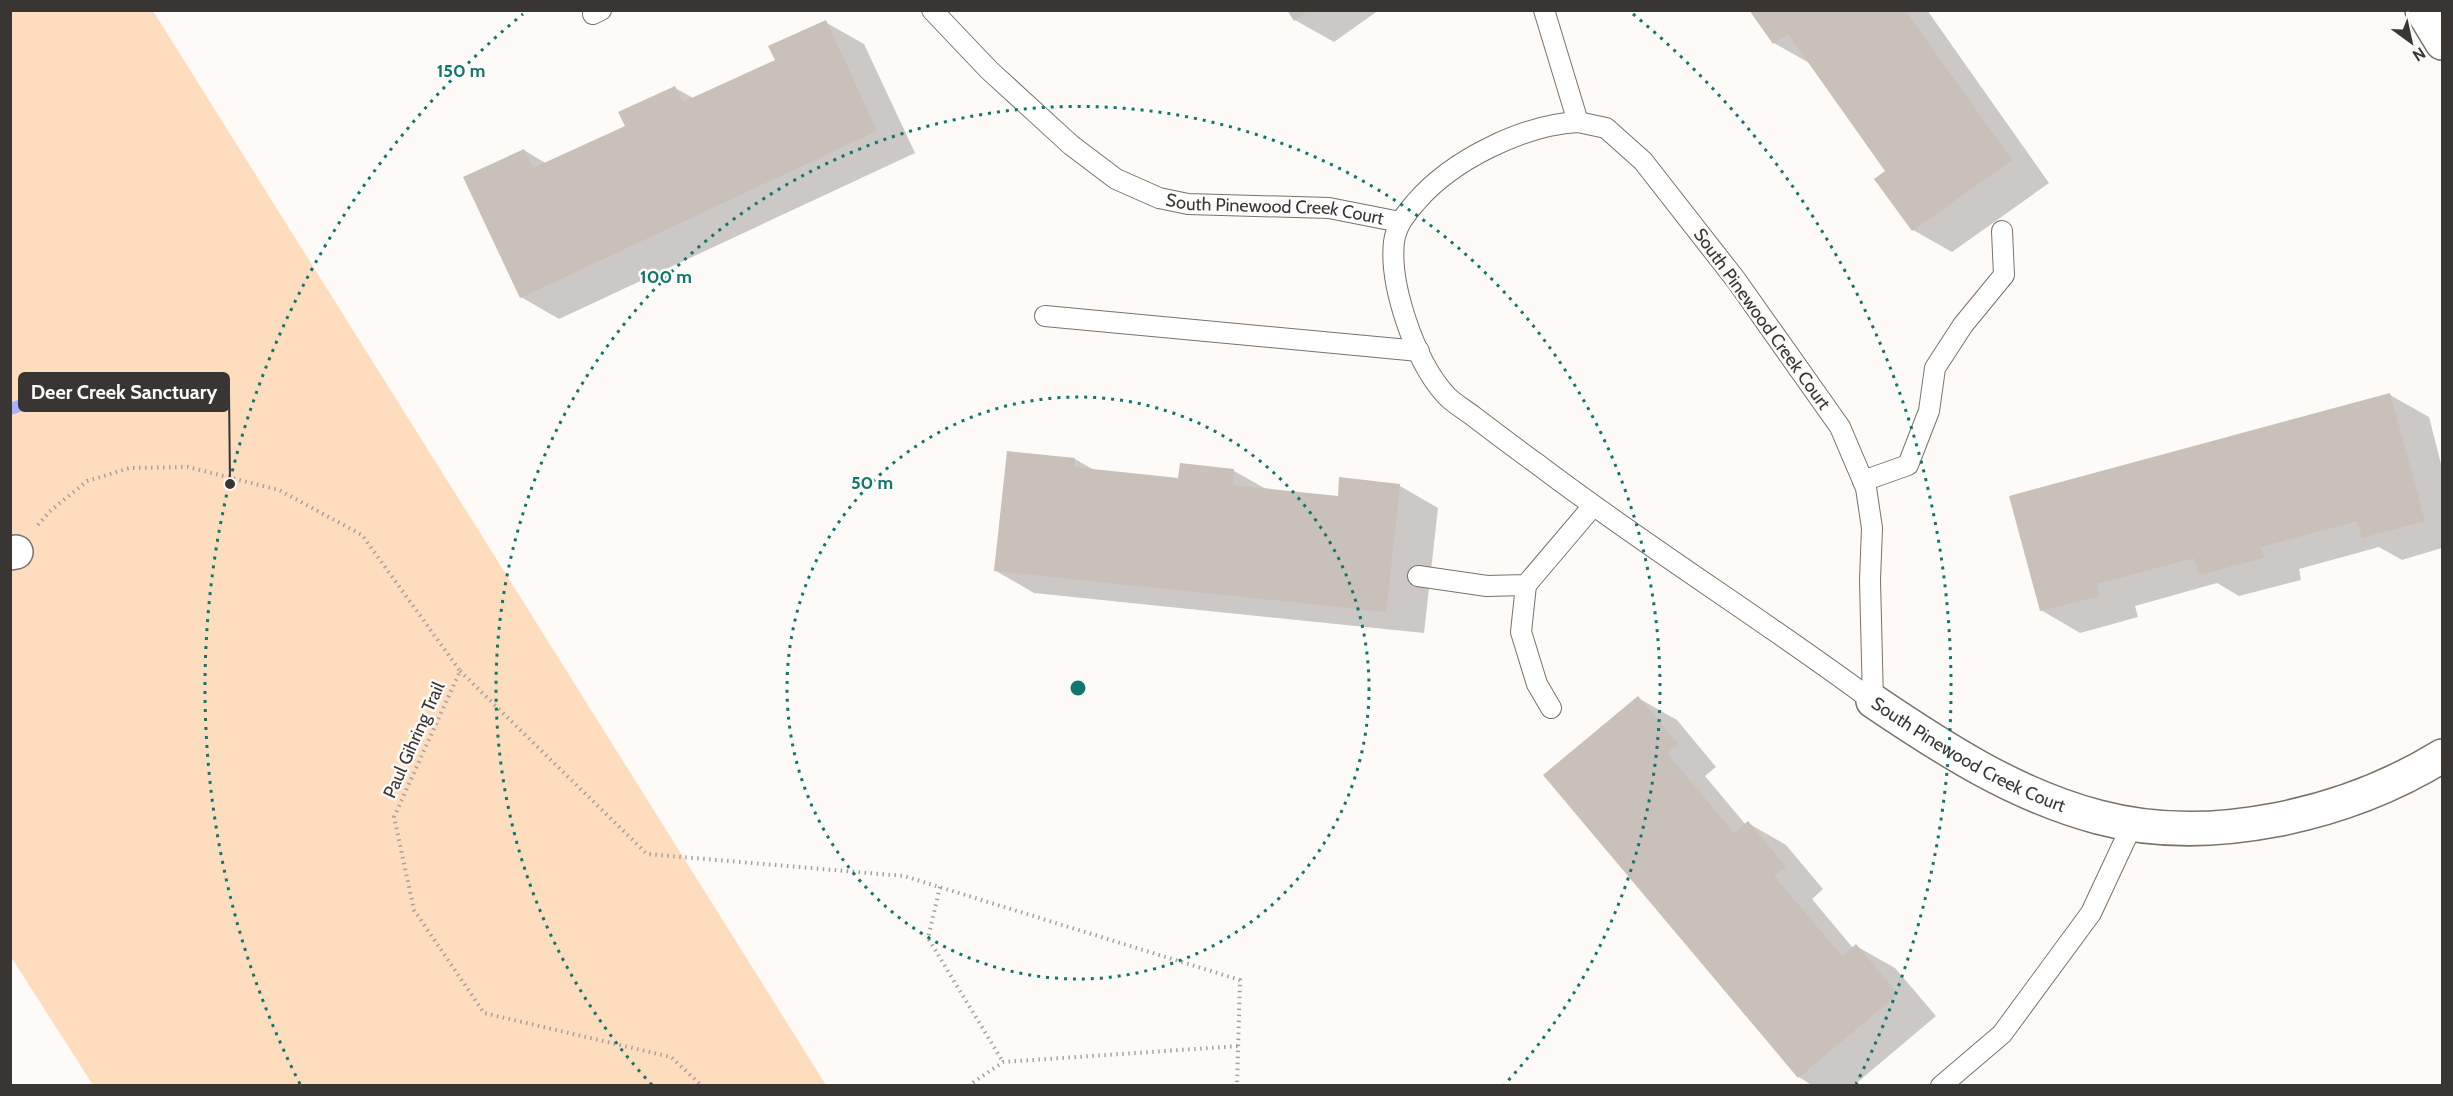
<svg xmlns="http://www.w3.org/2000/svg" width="2453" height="1096" viewBox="0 0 2453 1096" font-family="Cabin,sans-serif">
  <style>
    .green { fill: #feddbf }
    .shadow { fill: #0003 }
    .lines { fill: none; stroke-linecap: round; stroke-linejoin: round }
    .stream { stroke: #aaaffe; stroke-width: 12 }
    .building { fill: #c8c0b9 }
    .lane-casing { stroke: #79716b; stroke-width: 22 }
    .street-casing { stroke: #79716b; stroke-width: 36 }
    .secondary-casing { stroke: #79716b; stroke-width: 36 }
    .path { stroke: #a4a19e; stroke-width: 4; stroke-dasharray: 1.5 4.5; stroke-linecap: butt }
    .lane { stroke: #fff; stroke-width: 20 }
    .street { stroke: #fff; stroke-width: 33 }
    .secondary { stroke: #fff; stroke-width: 33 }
    .ring { fill: none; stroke: #0f766e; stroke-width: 3; stroke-dasharray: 3 6 }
    .labels { text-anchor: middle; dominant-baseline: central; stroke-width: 5; stroke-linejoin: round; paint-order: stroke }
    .street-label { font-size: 18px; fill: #383532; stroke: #fefaf7 }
    .centre { fill: #0f766e; stroke: #fefaf7; stroke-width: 3 }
    .ring-label { font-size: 18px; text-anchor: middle; font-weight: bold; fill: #0f766e; stroke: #fefaf7; stroke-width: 5; stroke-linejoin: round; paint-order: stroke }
    .leader { fill: none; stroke: #383532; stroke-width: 2 }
    .callout-dot { fill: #383532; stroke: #fefaf7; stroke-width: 2 }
    .callout { fill: #383532; stroke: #383532; stroke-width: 2 }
    .callout-label { font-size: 20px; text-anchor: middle; font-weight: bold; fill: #fff }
  </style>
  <rect width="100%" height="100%" fill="#fefaf7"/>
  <polygon class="green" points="11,11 153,11 826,1085 93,1085 11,957"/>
  <g class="shadow">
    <polygon points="1289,10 1379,10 1334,42 1295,20"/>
    <polygon points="1751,10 1927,10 2049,183 1952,252 1913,230 1887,171 1811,64 1774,43"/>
    <polygon points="825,22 864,44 915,153 559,319 521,297 524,150 547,164 627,126 675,88 695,99 777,61"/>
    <polygon points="2390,395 2429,417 2442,468 2442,548 2402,560 2379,547 2299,569 2301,580 2239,596 2217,583 2135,606 2138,617 2080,633 2041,610"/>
    <polygon points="1075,459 1094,470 1179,480 1181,465 1234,471 1268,490 1339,498 1341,479 1400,486 1438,508 1424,633 1034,593 996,571"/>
    <polygon points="1638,698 1677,720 1716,767 1705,776 1746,825 1748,823 1786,845 1823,889 1812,899 1853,948 1856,946 1895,968 1936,1016 1853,1086 1813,1086 1799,1077"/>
  </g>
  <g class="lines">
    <polyline class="stream" points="10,409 19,406"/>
  </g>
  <g class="building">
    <polygon points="1287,10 1309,10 1294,21"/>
    <polygon points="1749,10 1905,10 2012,160 1912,231 1874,179 1885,171 1788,34 1773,44"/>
    <polygon points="826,20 877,131 520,298 463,177 524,149 533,168 625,126 618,112 675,86 683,102 775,60 768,46"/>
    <polygon points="2390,393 2425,521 2362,538 2357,521 2261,547 2264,558 2199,575 2194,558 2097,584 2100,596 2040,611 2009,496"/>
    <polygon points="1007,451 1075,458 1074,467 1178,478 1180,463 1234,469 1233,485 1338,496 1339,477 1400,484 1386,612 994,571"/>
    <polygon points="1638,696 1678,744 1667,753 1734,833 1748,821 1786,867 1774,876 1842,956 1856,944 1898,994 1798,1078 1543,775"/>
  </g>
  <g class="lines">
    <g class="lane-casing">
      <g id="lane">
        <path id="s1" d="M932 10 989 70 1071 145 1116 179 1159 198 1188 204 1329 208 1400 222"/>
        <polyline points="1544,10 1578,122"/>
        <polyline points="593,14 601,10"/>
        <path d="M1578 122 1606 128 1643 161 1736 280 1840 427 1866 488 1872 528 1870 580 1873 701C1763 619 1646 547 1536 463 1515 448 1494 432 1473 416 1464 409 1451 402 1444 393 1415 360 1389 285 1394 242 1396 225 1406 214 1416 202 1452 160 1523 125 1578 122Z"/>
        <polyline points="1045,316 1419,351"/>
        <polyline points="1863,481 1908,465 1929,411 1935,368 1963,325 2004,275 2002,231"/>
        <polyline points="1418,576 1487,586 1526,585 1593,506"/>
        <polyline points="1526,585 1521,632 1537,684 1551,708"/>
        <polyline points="1941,1086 2002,1034 2091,913 2133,823"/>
      </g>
    </g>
    <g class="street-casing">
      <g id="street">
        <polyline points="10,553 16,552"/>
        <path id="s2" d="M1873 701C1944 749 2015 795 2098 817 2209 847 2346 815 2442 756"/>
      </g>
    </g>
    <g class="secondary-casing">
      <polyline id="secondary" points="2422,10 2442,43"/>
    </g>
    <g class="path">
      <polyline points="38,525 49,512 87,481 130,468 188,467 279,490 362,535 460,671 394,817 414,910 484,1013 671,1057 702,1086"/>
      <polyline points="460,671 647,854 904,876 1240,980 1237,1086"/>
      <polyline points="940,887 928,938 1003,1062"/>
      <polyline points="968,1086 1003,1062 1239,1046"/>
    </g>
    <use href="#lane" class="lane"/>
    <use href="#street" class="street"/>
    <use href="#secondary" class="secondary"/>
  </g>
  <g class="ring">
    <circle cx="1078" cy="688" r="291"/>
    <path d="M652 1085A582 582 0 1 1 1504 1085"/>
    <path d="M300 1084A873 873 0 0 1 523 14M1633 14A873 873 0 0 1 1856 1084"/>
  </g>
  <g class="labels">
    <g class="street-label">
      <text stroke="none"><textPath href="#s1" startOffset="414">South Pinewood Creek Court</textPath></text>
      <text transform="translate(1762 319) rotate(54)">South Pinewood Creek Court</text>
      <text transform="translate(414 740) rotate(-66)">Paul Gihring Trail</text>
      <text stroke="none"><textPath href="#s2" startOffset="110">South Pinewood Creek Court</textPath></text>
    </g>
  </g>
  <circle cx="1078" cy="688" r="9" class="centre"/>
  <g class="ring-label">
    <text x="461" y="77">150 m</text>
    <text x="666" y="283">100 m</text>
    <text x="872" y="489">50 m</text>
  </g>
  <path class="leader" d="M230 484L229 392"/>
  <circle class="callout-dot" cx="230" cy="484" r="6"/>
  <rect class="callout" x="19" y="373" width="210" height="38" rx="6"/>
  <g class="callout-label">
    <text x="124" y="399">Deer Creek Sanctuary</text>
  </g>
  <rect width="2453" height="1096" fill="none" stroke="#383532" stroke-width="24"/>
  <g transform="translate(2411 42) rotate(147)" stroke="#fefaf7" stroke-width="4.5" paint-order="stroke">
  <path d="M0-4.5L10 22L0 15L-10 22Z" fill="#383532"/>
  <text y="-9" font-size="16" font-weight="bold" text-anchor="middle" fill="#383532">N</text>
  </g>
</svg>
